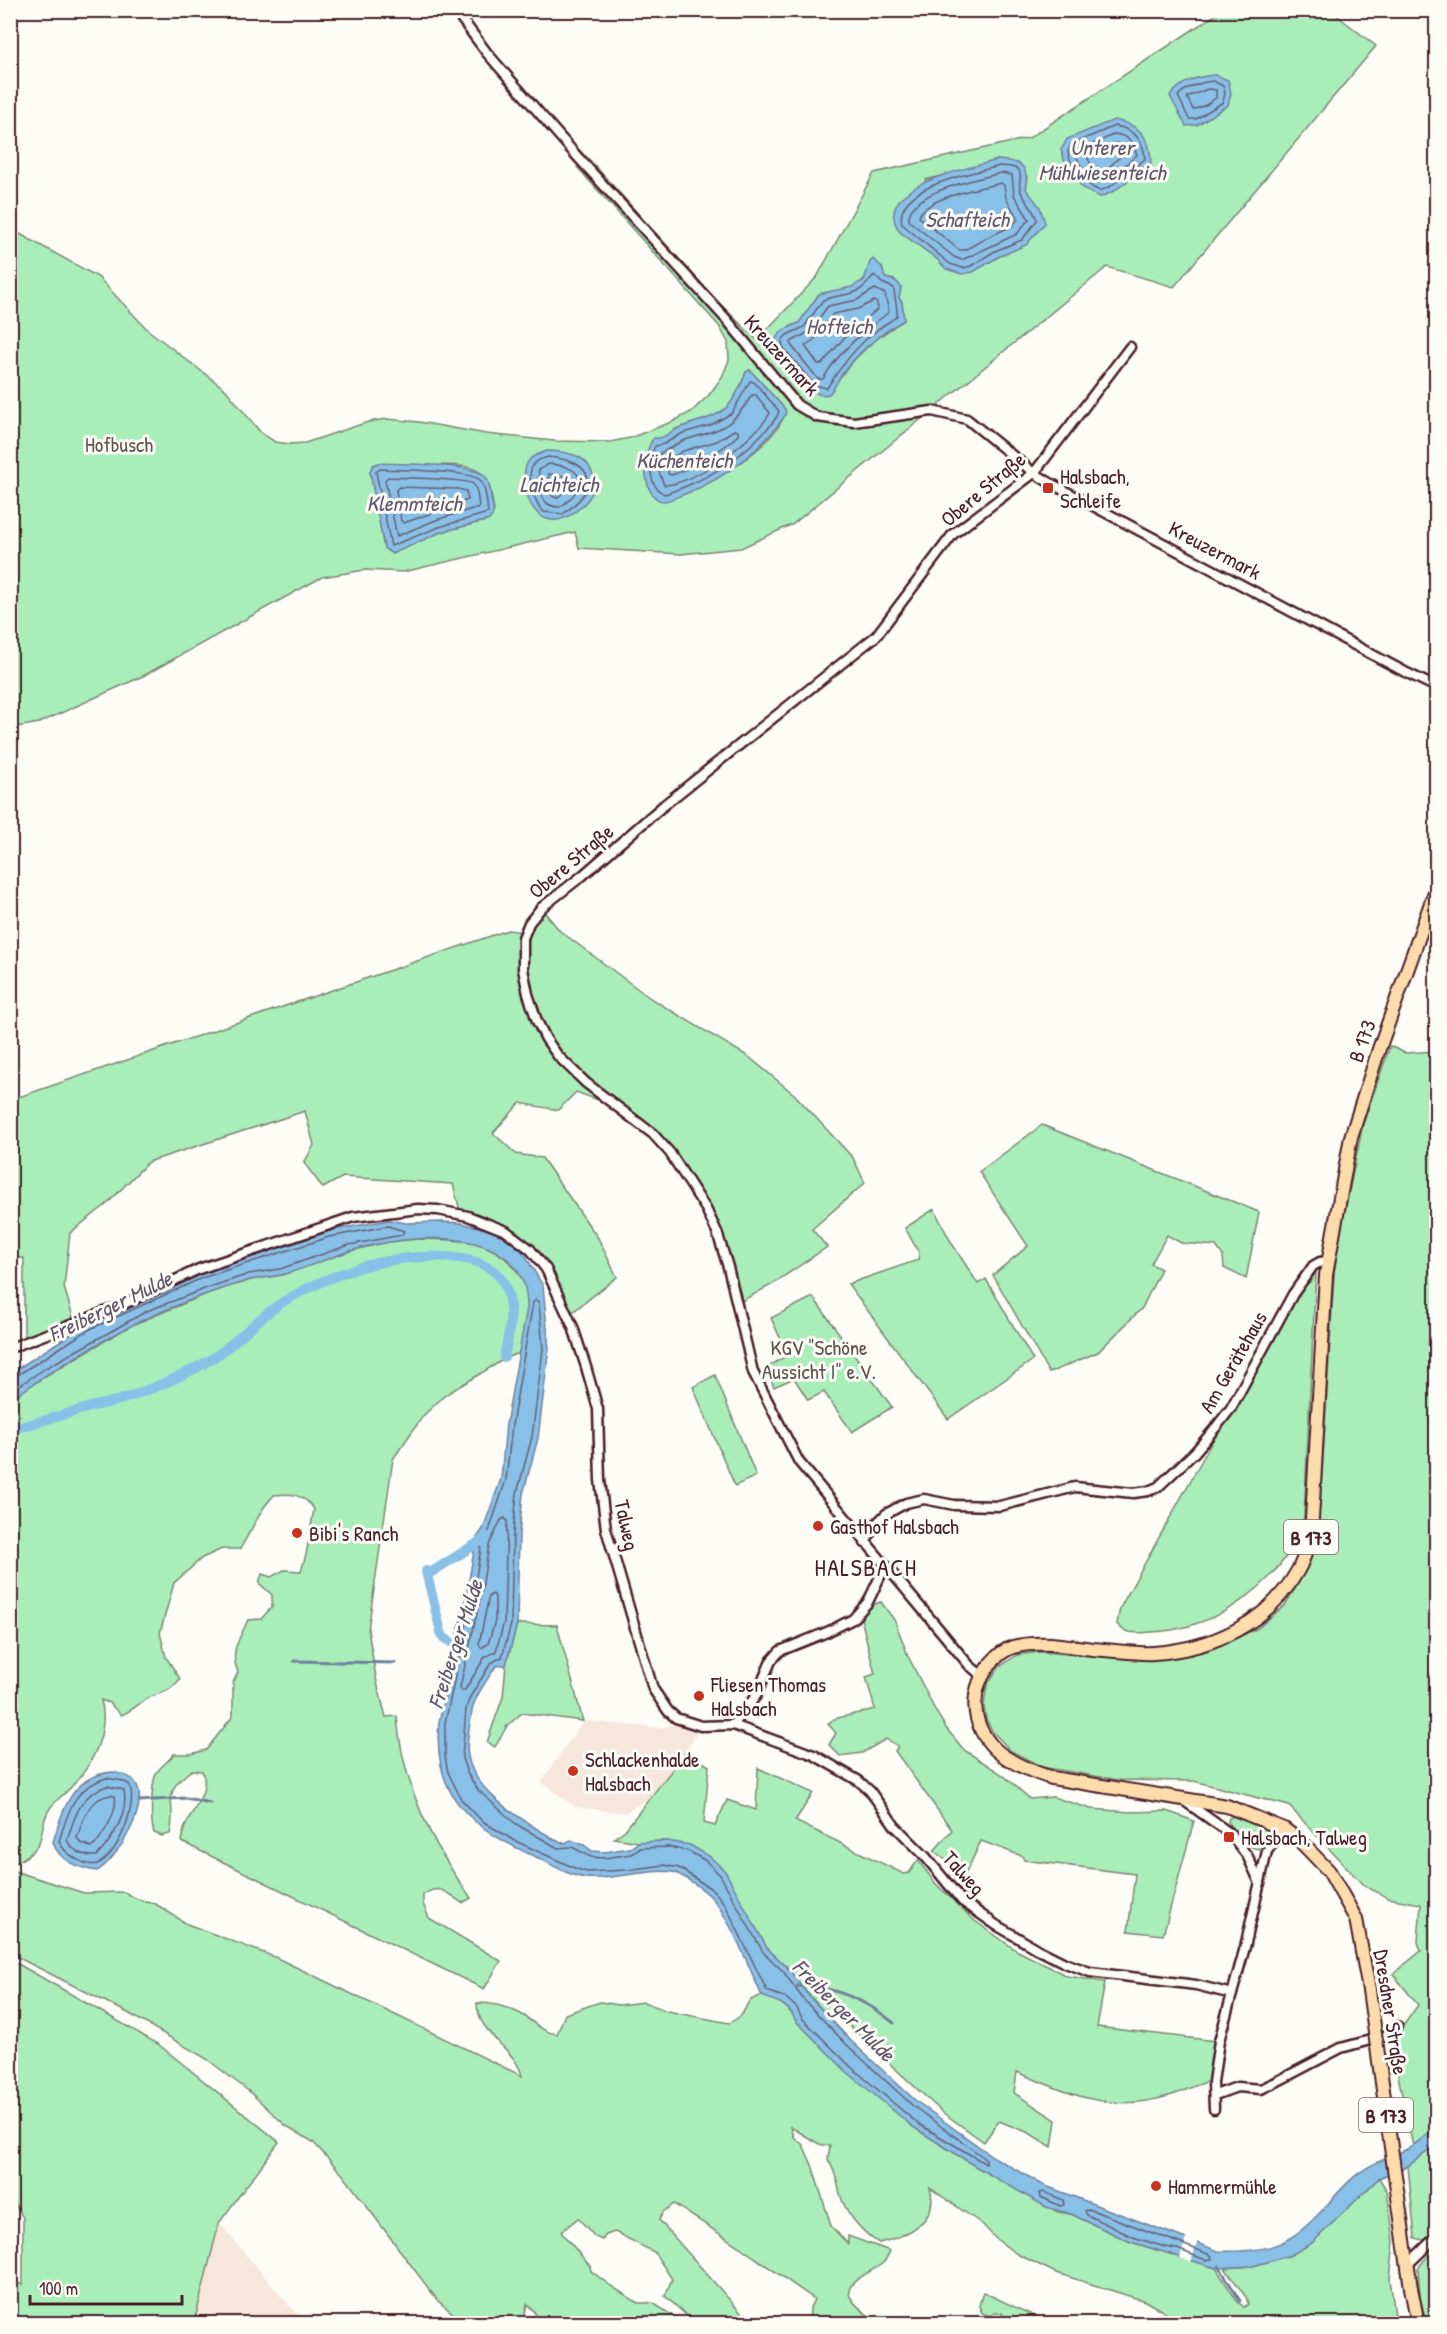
<svg xmlns="http://www.w3.org/2000/svg" width="1447" height="2334" viewBox="0 0 1447 2334" font-family="'Patrick Hand',sans-serif">
  <style>
    .built { fill: #f7e6db }
    .green { fill: #a9eeb9; stroke: #7a8672; stroke-width: 1.5; fill-rule: evenodd }
    .water { fill: #89c0e7; stroke: #70809c; stroke-width: 1.5 }
    .pier { fill: #fdfcf7 }
    .lines { fill: none; stroke-linecap: round; stroke-linejoin: round }
    .shore { stroke: #635f76; stroke-width: 1.5 }
    .stream { stroke: #70809c; stroke-width: 3 }
    .canal { stroke: #89c0e7; stroke-width: 10 }
    .street-casing { stroke: #4a1f2b; stroke-width: 13 }
    .primary-casing { stroke: #4a1f2b; stroke-width: 16 }
    .street { stroke: #fdfcf7; stroke-width: 8 }
    .primary { stroke: #fddcac; stroke-width: 12 }
    .primary-bridge-casing { stroke: #4a1f2b; stroke-width: 16; stroke-linecap: butt }
    .primary-bridge { stroke: #fddcac; stroke-width: 12 }
    .poi-dot { fill: #c8321e; stroke: #fdfcf7; stroke-width: 2 }
    .labels { text-anchor: middle; dominant-baseline: central; stroke-width: 6; stroke-linejoin: round; paint-order: stroke }
    .shield { fill: #fdfcf7; stroke: #806168; stroke-width: 1.5 }
    .shield-label { font-size: 20px; font-weight: bold; fill: #4a1f2b }
    .street-label { font-size: 21px; fill: #4a1f2b; stroke: #fdfcf7 }
    .park-label { font-size: 21px; fill: #62534e; stroke: #fdfcf7 }
    .poi-label { font-size: 21px; fill: #4a1f2b; stroke: #fdfcf7; text-anchor: start }
    .water-label { font-size: 22px; font-style: italic; fill: #60576d; stroke: #fdfcf7 }
    .quarter-label { font-size: 24px; letter-spacing: 1.5px; fill: #4a1f2b; stroke: #fdfcf7 }
  </style>
  <rect width="100%" height="100%" fill="#fdfcf7"/>
  <filter id="ink" filterUnits="userSpaceOnUse"><feTurbulence type="fractalNoise" baseFrequency=".0167" numOctaves="2"/><feDisplacementMap in="SourceGraphic" scale="12" xChannelSelector="R" yChannelSelector="G"/><feConvolveMatrix kernelMatrix="1 2 1 2 8 2 1 2 1" color-interpolation-filters="sRGB"/></filter>
  <g filter="url(#ink)">
    <g class="built">
      <polygon points="683,1720 701,1726 686,1752 648,1798 625,1813 575,1807 541,1782 583,1721 662,1728"/>
      <polygon points="219,2223 304,2323 194,2324"/>
    </g>
    <g class="green">
      <path d="M1221 11H1331L1376 46 1174 287 1107 267 793 524 741 548 681 554 579 548 575 532 403 572 365 570 322 577 143 676 39 723 11 728V229L98 277 148 330 226 390 261 433 275 442 290 444 305 443 368 422 387 419 419 422 486 434 554 441 610 442 630 438 674 421 691 412 709 395 722 377 729 360 728 342 719 326 577 167 586 156 719 303 757 340 817 277 874 173 1029 138ZM998 160 1028 177 1026 189 998 257 973 272 936 258 900 232 926 180ZM1151 163 1114 191 1101 197 1087 191 1073 178ZM867 274H883L885 278 894 280 901 287 899 298 902 302 904 320C878 336 855 355 838 380L791 326 799 323 819 294C835 289 859 292 867 274ZM750 370 785 409C784 438 720 479 694 490 683 495 670 496 658 499L649 487 658 439C665 438 671 431 678 428 720 413 729 419 746 372ZM421 466C439 466 479 460 488 482 491 490 492 501 494 510L489 520 441 532 392 554 384 548 370 471Z"/>
      <polygon points="541,908 560,931 650,998 749,1057 795,1095 853,1158 865,1183 812,1229 827,1247 771,1285 740,1302 709,1214 661,1143 617,1107 576,1092 558,1110 520,1103 493,1133 516,1154 542,1158 598,1238 617,1277 570,1314 546,1269 517,1238 458,1213 459,1207 453,1184 343,1177 323,1188 304,1163 314,1145 305,1111 148,1162 107,1204 70,1233 64,1287 75,1324 24,1343 24,1258 11,1258 10,1100 508,930 524,932"/>
      <polygon points="1390,1046 1405,1053 1436,1051 1436,2127 1413,2146 1391,2043 1418,2005 1393,1974 1421,1951 1418,1942 1421,1904 1388,1898 1363,1885 1289,1806 1194,1781 1118,1780 1042,1767 1011,1751 992,1731 986,1719 984,1706 987,1685 999,1667 1017,1655 1039,1652 1143,1660 1207,1651 1258,1628 1285,1605 1301,1579 1314,1549 1320,1508 1335,1259 1363,1124"/>
      <polygon points="1042,1125 1259,1212 1246,1279 1224,1268 1223,1256 1216,1246 1181,1243 1167,1235 1151,1264 1161,1269 1142,1308 1098,1352 1049,1373 993,1275 1028,1246 979,1172"/>
      <polygon points="934,1209 951,1242 978,1284 986,1279 1033,1360 948,1419 848,1284 918,1260 919,1253 905,1228"/>
      <path d="M418 1239C453 1240 487 1237 512 1265 518 1272 526 1284 527 1294 530 1313 523 1335 519 1353L506 1358 445 1395 423 1416 393 1459 368 1630 377 1683 386 1717 397 1716C402 1784 431 1843 471 1898L462 1903C447 1893 440 1883 423 1895V1904L429 1918 501 1961 484 1989 182 1842C183 1837 183 1831 185 1827 192 1808 211 1792 202 1771L192 1770C158 1794 178 1802 170 1834L162 1836 154 1833C150 1822 151 1781 157 1772 162 1765 169 1761 174 1754H190L206 1750 233 1716V1683L238 1672C229 1652 239 1640 248 1620L261 1619 272 1607V1595L259 1583 262 1574 271 1577 284 1570 301 1571 306 1555 314 1509C303 1494 292 1493 274 1495L264 1507 240 1549H222L202 1558 174 1583 160 1633 166 1657 180 1679C165 1697 163 1690 146 1699 137 1705 132 1711 121 1715L109 1703 101 1700C109 1730 94 1763 73 1785 66 1793 56 1800 50 1808 43 1818 43 1829 40 1840 36 1852 24 1858 14 1864L11 1863 10 1399 47 1375 130 1326 209 1293 251 1280 282 1275 350 1251 388 1242Z"/>
      <path d="M1316 1271 1304 1517C1300 1527 1297 1538 1292 1547 1263 1596 1207 1630 1151 1632 1138 1633 1125 1635 1117 1624L1120 1608 1218 1431 1299 1291 1310 1282Z"/>
      <polygon points="813,1297 892,1407 852,1432 824,1392 808,1400 794,1378 774,1387 766,1368 788,1355 771,1318"/>
      <polygon points="715,1375 756,1476 735,1486 693,1387"/>
      <polygon points="881,1602 895,1621 908,1656 936,1712 946,1728 964,1750 1003,1775 1030,1799 1053,1797 1091,1809 1130,1812 1167,1811 1194,1821 1163,1935 1128,1931 1135,1874 1024,1860 1022,1856 981,1841 965,1875 934,1851 952,1830 895,1751 898,1746 886,1739 862,1753 840,1756 829,1745 836,1733 828,1724 834,1719 875,1709 866,1677 875,1674 861,1618 875,1604"/>
      <polygon points="517,1624 557,1625 583,1721 522,1713 507,1726 495,1747 487,1742 503,1697 506,1665"/>
      <path d="M686 1752 709 1766 704 1823 715 1826 727 1800 756 1810 758 1768 813 1793 795 1821 904 1874 909 1873 918 1860 936 1884 975 1921 1016 1950 1067 1976 1105 1982 1097 2027 1224 2042 1216 2080C1200 2082 1188 2090 1172 2095 1111 2114 1072 2095 1017 2072L1014 2093 1056 2120 1052 2147 1029 2133 999 2121 984 2142 942 2112 833 2011 828 2016 798 1983 787 1967 767 1948 744 1907 668 1841 639 1842 614 1838 625 1830Z"/>
      <path d="M1236 1815 1270 1829 1271 1836 1259 1849C1248 1849 1233 1832 1228 1822L1229 1818Z"/>
      <path d="M11 1870 84 1893 124 1892 137 1899 154 1903 187 1924 277 1958 522 2076C516 2048 477 2035 477 2003 493 2003 509 2007 524 2016 535 2023 544 2033 557 2034L565 2014 600 2002 619 2005 644 2002 667 2011 729 2023C733 2021 738 2018 741 2015 745 2011 746 2005 749 2002 765 1987 790 2006 796 2021L913 2127 975 2166 1058 2212 1071 2214 1131 2242 1216 2268 1237 2301 1244 2307 1248 2304 1246 2297 1225 2268 1253 2266 1291 2255 1312 2243 1379 2178 1387 2191 1394 2241 1390 2279 1396 2323H1183L1145 2301 1056 2273 1017 2254 996 2239 982 2224 930 2188C940 2222 906 2236 879 2243 864 2234 849 2217 842 2200 837 2186 837 2172 828 2160L830 2146 819 2144 791 2127 794 2137 803 2145 812 2165 831 2226 848 2244V2236L890 2251C888 2255 886 2260 883 2263 875 2271 840 2282 851 2298 857 2308 869 2316 878 2323H809L810 2308 814 2299 740 2247 674 2204 663 2212 659 2220 750 2323H695L665 2296 672 2279 654 2252 615 2232 606 2235 602 2240 595 2237 578 2218 561 2232 590 2266 591 2271 611 2286 638 2303H653L684 2323H539L534 2311 527 2304 524 2318 518 2323 503 2317 489 2321 488 2323H465L438 2301 344 2176 313 2142 285 2125 251 2093 207 2059 128 2013 11 1954Z"/>
      <polygon points="11,1960 158,2044 279,2142 219,2223 194,2323 11,2323 11,2281 23,2285 23,2218 11,2196"/>
      <polygon points="1436,2145 1436,2232 1428,2241 1415,2238 1408,2166"/>
      <polygon points="1436,2246 1436,2323 1426,2322 1420,2296 1418,2268"/>
      <polygon points="983,2292 1049,2323 1005,2323 1002,2313 994,2313 990,2316 982,2313 979,2306"/>
    </g>
    <g class="water">
      <path d="M1215 75 1228 80 1231 93 1228 105 1197 125 1186 126 1170 96C1181 82 1197 76 1215 75Z"/>
      <path d="M1114 120C1139 124 1151 137 1151 163L1114 191 1101 197C1080 191 1066 171 1061 150L1067 139Z"/>
      <path d="M998 160C1021 161 1029 165 1026 189L1040 207 1045 223 1026 245 998 257 973 272 962 274 946 269 936 258 900 232C867 186 973 167 998 160Z"/>
      <path d="M873 259 882 267 885 278 896 281 901 287 899 298 902 302 904 320C880 334 859 351 842 374 837 381 835 388 829 394L821 395 810 390 776 348V338L783 330 799 323 819 294 852 287 864 280 870 262Z"/>
      <path d="M750 370 785 409 786 413 784 417C760 451 726 478 687 493 681 495 672 500 665 501 642 502 641 452 654 438 664 440 670 431 679 428 721 413 729 417 746 372Z"/>
      <path d="M547 451C556 451 565 452 574 455 595 462 600 488 585 503 535 554 513 477 530 459 534 455 542 453 547 451Z"/>
      <path d="M378 463C399 464 473 463 485 476 490 481 490 491 491 498 493 507 496 513 489 520L441 532 392 554 384 548 370 471 373 465Z"/>
      <path d="M389 1220 406 1223 443 1222 461 1223 494 1231 504 1236 524 1253 543 1286 549 1349 538 1438 523 1494 519 1534 517 1624 506 1665 496 1666C489 1677 480 1689 475 1701 471 1710 471 1719 469 1729 468 1737 466 1747 468 1756 474 1794 529 1824 559 1842L565 1843 571 1840 584 1845 592 1851 605 1852 630 1848 639 1842 668 1841 690 1845 709 1856 725 1871 767 1948 787 1967 808 1995 851 2041 916 2101 992 2156 1043 2185 1218 2251C1269 2253 1292 2245 1326 2206 1338 2193 1348 2180 1362 2171 1377 2160 1396 2156 1411 2147 1420 2141 1428 2133 1436 2127V2145L1408 2166 1379 2178 1312 2243 1291 2255 1253 2266 1216 2268 1131 2242 1071 2214 1046 2207 975 2166 913 2127 846 2071 796 2021C789 2004 778 2002 762 1996 751 1972 728 1913 710 1896 702 1888 687 1878 676 1873 659 1866 609 1881 586 1878 569 1876 551 1864 536 1857 472 1828 432 1798 439 1722L467 1592 476 1539 483 1529 501 1479 506 1424 527 1308C528 1220 407 1234 350 1251 327 1258 305 1269 281 1275 271 1277 260 1278 250 1280 215 1290 180 1303 147 1318 113 1334 80 1354 48 1374 35 1382 24 1391 11 1399V1373L86 1324 190 1276 316 1233Z"/>
      <path d="M113 1772C120 1774 129 1775 134 1781 153 1802 117 1860 97 1871 79 1868 59 1862 53 1842 63 1809 72 1775 113 1772Z"/>
    </g>
    <polygon class="pier" points="1187,2235 1198,2240 1191,2262 1180,2258"/>
    <g class="lines">
      <g class="shore">
        <path d="M1213 81 1223 86 1225 93 1223 102 1196 119H1189L1178 96C1186 87 1202 82 1213 81Z"/>
        <polygon points="1208,89 1216,90 1216,98 1206,105 1193,110 1187,97"/>
        <path d="M1115 126C1133 129 1144 140 1145 159L1111 186 1100 191C1083 184 1070 168 1068 151L1072 144Z"/>
        <path d="M1115 134C1129 136 1133 142 1137 155L1115 174 1099 182C1088 175 1077 165 1076 152Z"/>
        <polygon points="1116,143 1123,146 1125,152 1109,167 1099,172 1090,163 1087,156"/>
        <path d="M1000 166C1034 167 1013 179 1022 194 1028 204 1034 210 1037 220L1022 240 995 251 971 266 963 268 950 264 902 224C893 186 974 173 1000 166Z"/>
        <path d="M1001 173 1012 175 1014 195 1029 219 1017 234 962 260 954 257 909 221C905 192 979 179 1001 173Z"/>
        <path d="M1001 183 1004 185 1006 198 1018 219 1012 226 988 237 965 250H959L919 217C924 198 983 187 1001 183Z"/>
        <path d="M874 275 882 283 894 288C894 298 898 306 897 316 891 321 883 325 877 330 856 346 841 366 827 388L814 385 783 347 782 340 787 335 804 327 823 300C848 291 856 300 874 275Z"/>
        <path d="M875 289 885 294 889 312C864 331 839 351 823 379H818L791 345V342L809 332 828 306 857 300Z"/>
        <polygon points="874,301 877,303 878,309 849,332 822,364 818,364 805,346 816,338 833,314 858,309"/>
        <path d="M750 381 754 382 779 411C777 420 769 427 763 433 735 463 704 481 665 494 648 488 648 460 655 446L664 444 683 433 711 425 732 413Z"/>
        <path d="M752 395H756L770 413C757 438 692 486 664 485L659 472 660 453C669 450 676 443 685 440 721 429 731 429 752 395Z"/>
        <path d="M734 430 738 431V435C719 453 696 466 672 475L668 474 669 460 683 451 717 441Z"/>
        <path d="M548 457C595 461 601 487 563 514L544 512C535 504 524 473 535 463 538 460 544 458 548 457Z"/>
        <path d="M549 464C586 467 589 486 560 507 540 508 537 486 539 470Z"/>
        <path d="M380 469C397 470 474 470 481 481 486 488 487 504 488 513L439 527 391 546 376 472Z"/>
        <polygon points="549,474 566,476 571,481 570,487 557,498 552,496 548,482"/>
        <path d="M388 477C401 478 467 478 473 484 478 488 478 502 479 507L436 520 397 536 385 480Z"/>
        <polygon points="399,487 458,489 466,491 468,500 404,523 401,521 396,490"/>
        <polygon points="536,1300 539,1303 543,1349 532,1437 517,1493 513,1533 511,1624 502,1657 491,1663 470,1697 466,1709 462,1758 467,1773 479,1791 516,1824 558,1848 572,1847 591,1857 605,1858 631,1854 641,1848 668,1847 688,1851 706,1861 720,1875 763,1952 783,1971 803,1999 847,2045 913,2106 986,2159 986,2164 917,2123 850,2066 802,2018 797,2008 786,1998 767,1991 725,1904 713,1890 679,1868 664,1865 627,1870 587,1872 577,1869 513,1840 482,1821 461,1799 448,1772 445,1757 445,1723 473,1594 482,1542 489,1531 506,1480 512,1425 533,1302"/>
        <polyline points="10,1378 16,1376 88,1330 202,1278 329,1237 388,1226 404,1231 402,1235 349,1245 280,1269 249,1274 207,1288 147,1311 44,1369 10,1392"/>
        <polygon points="505,1518 507,1521 504,1622 496,1651 485,1657 465,1690 462,1691 460,1687 481,1595 489,1545 501,1520"/>
        <polygon points="493,1594 495,1597 495,1621 488,1644 481,1648 479,1644 489,1596"/>
        <path d="M106 1778 119 1780 129 1784C139 1802 118 1857 97 1864 90 1866 81 1862 75 1858 68 1854 62 1849 59 1841 69 1811 72 1789 106 1778Z"/>
        <path d="M107 1786 124 1790C129 1813 112 1840 97 1856 85 1857 72 1851 67 1840 75 1816 80 1794 107 1786Z"/>
        <path d="M110 1795 115 1796C118 1812 104 1833 95 1845L91 1847 81 1843 77 1838C83 1819 88 1799 110 1795Z"/>
        <polygon points="1044,2192 1063,2200 1064,2205 1060,2206 1041,2197 1040,2193"/>
        <polygon points="1089,2209 1211,2255 1212,2259 1206,2260 1177,2249 1165,2247 1133,2237 1087,2215 1085,2211"/>
      </g>
      <g class="stream">
        <polyline points="294,1661 395,1663"/>
        <polyline points="139,1801 186,1798 210,1803"/>
        <path d="M797 1986C833 1985 867 2001 894 2023"/>
        <polyline points="1219,2266 1240,2301"/>
      </g>
      <g class="canal">
        <path d="M10 1430C38 1422 66 1414 94 1406 108 1403 124 1400 137 1394 159 1386 183 1375 203 1364 234 1347 256 1318 286 1300 310 1286 335 1275 361 1267 396 1257 487 1243 505 1286 515 1309 509 1334 504 1357"/>
        <polyline points="426,1571 441,1632 444,1638 466,1651"/>
        <polyline points="427,1575 487,1537"/>
      </g>
      <g class="street-casing">
        <g id="street">
          <polyline points="455,10 487,53 575,154 727,320 797,405 817,417 854,422 932,411 967,419 1034,473 1052,484 1405,672 1436,687"/>
          <polyline points="10,1348 120,1306 199,1269 353,1217 418,1209 438,1210 468,1216 506,1231 530,1249 546,1269 573,1327 586,1367 598,1409 600,1480 606,1529 653,1689 668,1711 676,1718 701,1726 733,1725 814,1755 859,1781 870,1791 895,1826 925,1856 962,1901 996,1925 1037,1949 1065,1963 1090,1972 1196,1985 1232,1994"/>
          <polyline points="865,1543 874,1526 886,1514 906,1503 924,1499 954,1505 1000,1506 1075,1487 1133,1493 1148,1491 1158,1487 1195,1452 1217,1426 1231,1408 1293,1294 1313,1266 1320,1262 1328,1261"/>
          <polyline points="981,1675 969,1665 799,1462 753,1372 728,1267 717,1232 706,1209 670,1153 653,1134 586,1083 558,1056 546,1039 537,1021 528,994 523,969 523,938 529,923 541,908 582,876 664,805 876,636 953,534 1034,473 1130,347"/>
          <polyline points="733,1725 756,1696 771,1661 780,1651 827,1632 853,1619 868,1602 885,1566"/>
          <polyline points="1183,1800 1231,1834 1248,1857 1260,1883"/>
          <polyline points="1215,2095 1237,2087 1261,2089 1278,2081 1341,2048 1385,2036 1397,2026"/>
          <polyline points="1214,2109 1213,2082 1219,2041 1245,1947 1267,1851 1284,1829"/>
          <polyline points="1407,2265 1436,2237"/>
        </g>
      </g>
      <g class="primary-casing">
        <g id="primary">
          <path d="M1369 1990 1356 1919 1329 1871 1300 1841 1284 1829 1227 1806 1052 1778C1033 1772 1010 1763 995 1749 970 1724 969 1690 991 1663 997 1656 1003 1650 1013 1647 1043 1639 1073 1648 1104 1650 1120 1651 1138 1654 1154 1653 1212 1649 1269 1623 1298 1570 1304 1560 1307 1547 1311 1536L1326 1275 1351 1137 1379 1049 1436 889"/>
          <polyline points="1404,2240 1411,2288 1418,2324"/>
        </g>
      </g>
      <use href="#street" class="street"/>
      <use href="#primary" class="primary"/>
      <g class="primary-bridge-casing">
        <polyline id="primary-bridge" points="1369,1990 1404,2240"/>
      </g>
      <use href="#primary-bridge" class="primary-bridge"/>
    </g>
  </g>
  <g class="poi-dot">
    <rect x="1042" y="482" width="12" height="12" rx="3"/>
    <circle cx="818" cy="1526" r="6"/>
    <circle cx="297" cy="1533" r="6"/>
    <circle cx="699" cy="1696" r="6"/>
    <circle cx="573" cy="1771" r="6"/>
    <rect x="1223" y="1831" width="12" height="12" rx="3"/>
    <circle cx="1156" cy="2186" r="6"/>
  </g>
  <g class="labels">
    <g class="shield">
      <rect x="1284" y="1520" width="54" height="34" rx="4.5"/>
      <rect x="1359" y="2098" width="54" height="34" rx="4.5"/>
    </g>
    <g class="shield-label">
      <text x="1311" y="1537">B 173</text>
      <text x="1386" y="2115">B 173</text>
    </g>
    <g class="street-label">
      <text transform="translate(782 355) rotate(48)">Kreuzermark</text>
      <text transform="translate(983 489) rotate(-40)">Obere Straße</text>
      <text transform="translate(1215 550) rotate(28)">Kreuzermark</text>
      <text transform="translate(571 861) rotate(-40)">Obere Straße</text>
      <text transform="translate(1362 1041) rotate(-71)">B 173</text>
      <text transform="translate(1233 1362) rotate(-60)">Am Gerätehaus</text>
      <text transform="translate(627 1525) rotate(78)">Talweg</text>
      <text transform="translate(964 1873) rotate(48)">Talweg</text>
      <text transform="translate(1391 2012) rotate(81)">Dresdner Straße</text>
    </g>
    <g class="park-label">
      <text x="119" y="444">Hofbusch</text>
      <text x="819" y="1347">KGV "Schöne<tspan x="819" dy="24">Aussicht I" e.V.</tspan></text>
    </g>
    <g class="poi-label">
      <text x="1060" y="476">Halsbach,<tspan x="1060" dy="24">Schleife</tspan></text>
      <text x="830" y="1526">Gasthof Halsbach</text>
      <text x="309" y="1533">Bibi's Ranch</text>
      <text x="711" y="1684">Fliesen Thomas<tspan x="711" dy="24">Halsbach</tspan></text>
      <text x="585" y="1759">Schlackenhalde<tspan x="585" dy="24">Halsbach</tspan></text>
      <text x="1241" y="1837">Halsbach, Talweg</text>
      <text x="1168" y="2186">Hammermühle</text>
    </g>
    <g class="water-label">
      <text x="1102" y="147">Unterer<tspan x="1102" dy="25">Mühlwiesenteich</tspan></text>
      <text x="967" y="219">Schafteich</text>
      <text x="839" y="326">Hofteich</text>
      <text x="684" y="460">Küchenteich</text>
      <text x="559" y="484">Laichteich</text>
      <text x="414" y="503">Klemmteich</text>
      <text transform="translate(110 1306) rotate(-26)">Freiberger Mulde</text>
      <text transform="translate(455 1644) rotate(-72)">Freiberger Mulde</text>
      <text transform="translate(844 2010) rotate(45)">Freiberger Mulde</text>
    </g>
    <g class="quarter-label">
      <text x="866" y="1567">HALSBACH</text>
    </g>
  </g>
  <rect width="1447" height="2334" fill="none" stroke="#fdfcf7" stroke-width="36"/>
  <rect x="18" y="18" width="1411" height="2298" fill="none" stroke="#4a1f2b" stroke-width="2" filter="url(#ink)"/>
  <path d="M30 2295v9h152v-9" fill="none" stroke="#4a1f2b" stroke-width="3"/>
  <text x="39" y="2295" font-size="18" fill="#4a1f2b" stroke="#fdfcf7" stroke-width="4.5" paint-order="stroke">100 m</text>
</svg>
